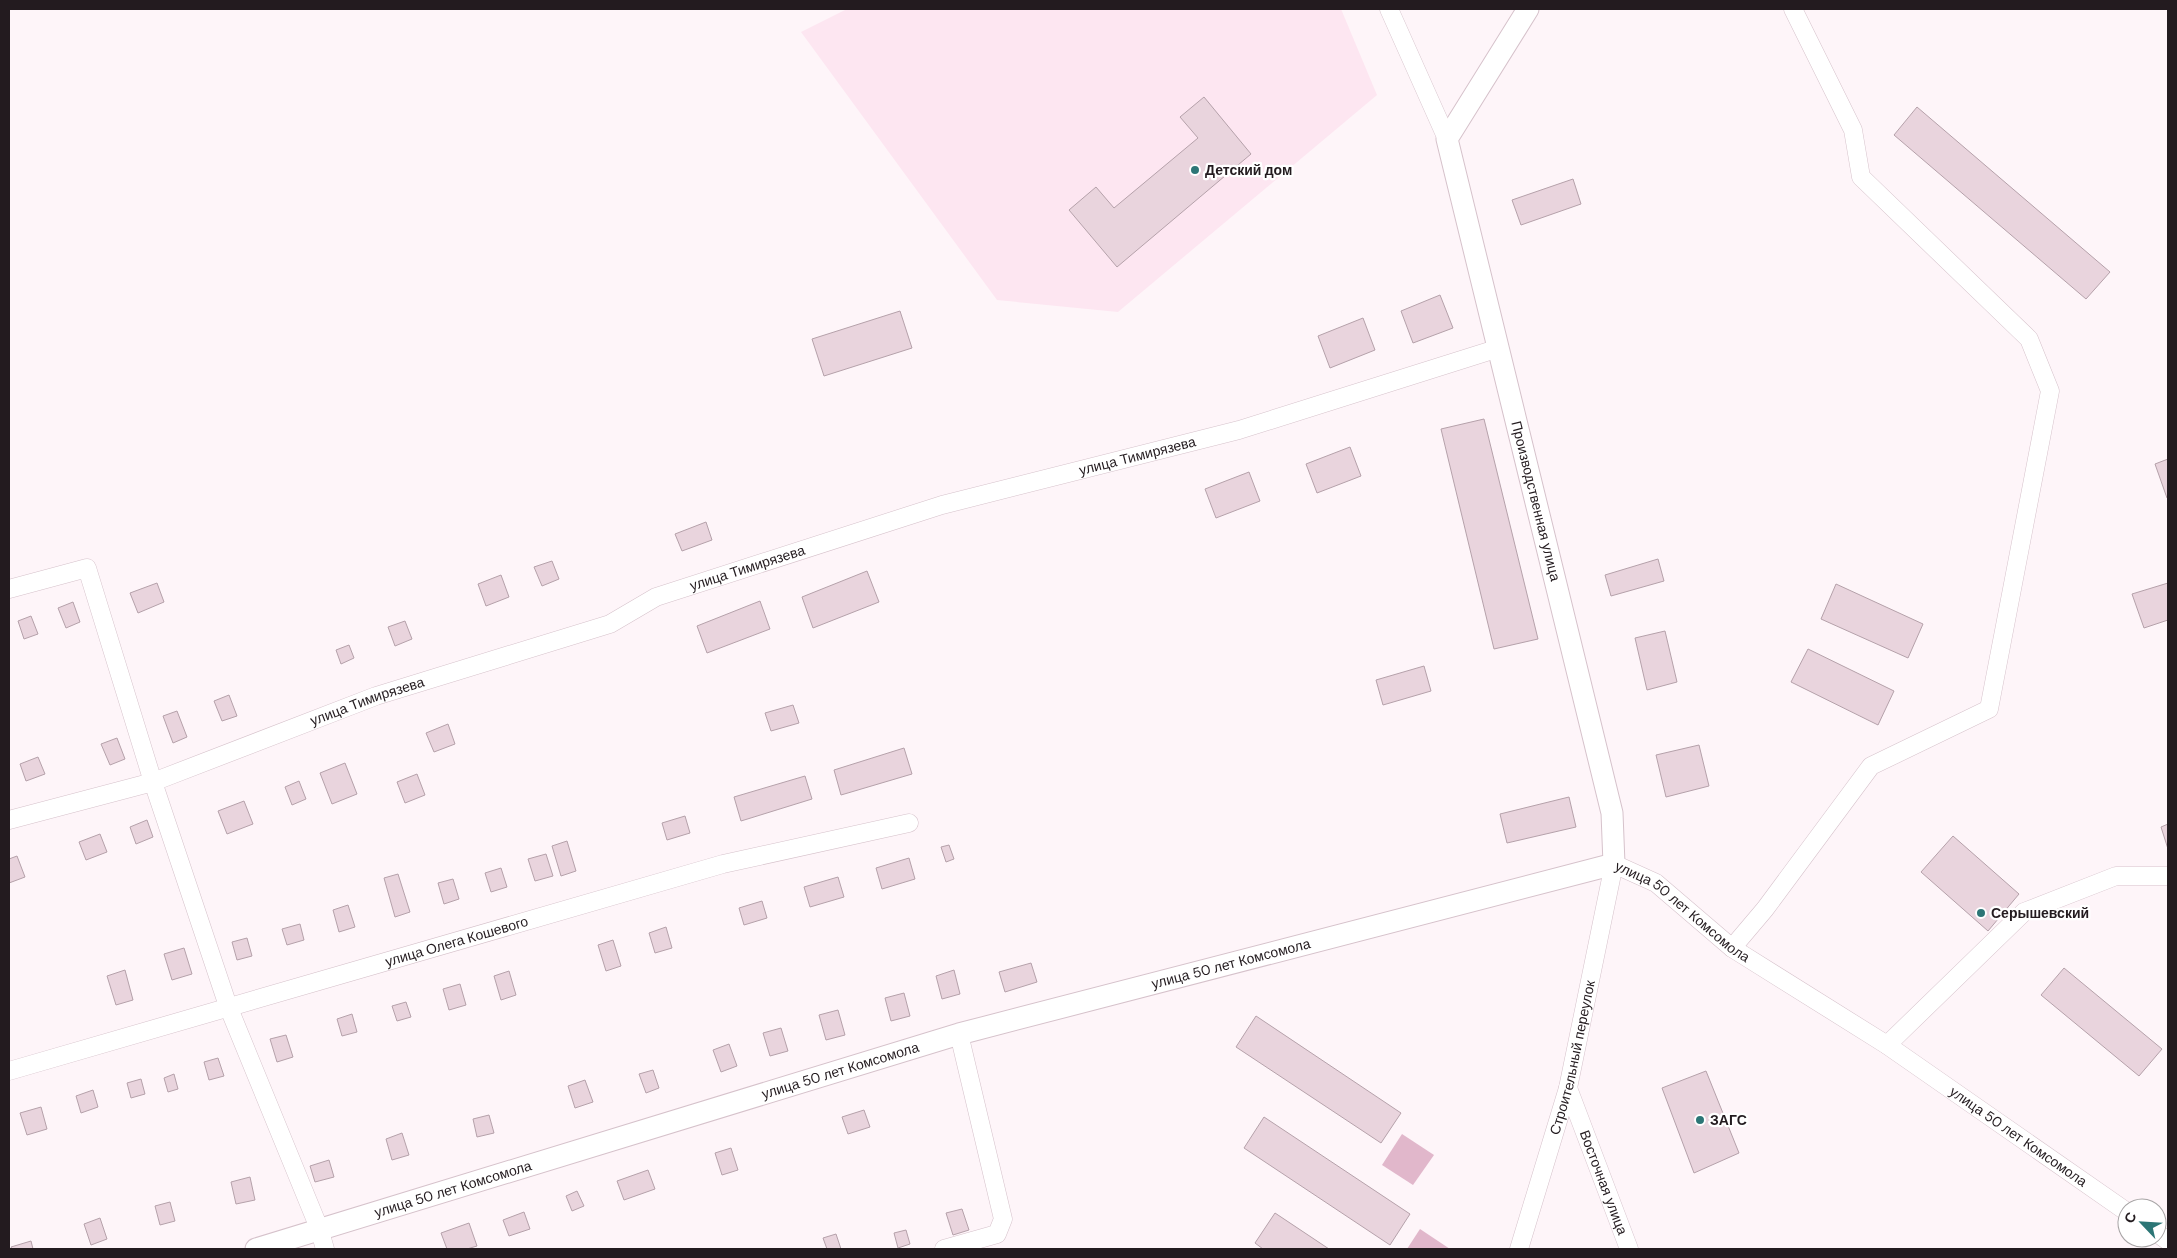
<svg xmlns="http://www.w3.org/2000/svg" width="2177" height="1258" viewBox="0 0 2177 1258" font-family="'DM Sans',sans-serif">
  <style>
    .built { fill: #fde6f1 }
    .green { fill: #e1b7cb }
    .building { fill: #e9d4dd; stroke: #b5a1aa }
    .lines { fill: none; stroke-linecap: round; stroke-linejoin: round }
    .minor-casing { stroke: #d6c2cb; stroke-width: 19 }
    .tertiary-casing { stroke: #d6c2cb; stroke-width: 23 }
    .minor { stroke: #fff; stroke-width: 18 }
    .tertiary { stroke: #fff; stroke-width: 21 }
    .poi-dot { fill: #2c7676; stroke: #fff; stroke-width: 2 }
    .labels { text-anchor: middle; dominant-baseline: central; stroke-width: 4.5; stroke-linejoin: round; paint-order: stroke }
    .poi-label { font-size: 14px; font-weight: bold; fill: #231b1f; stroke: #fff; text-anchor: start }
    .street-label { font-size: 14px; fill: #231b1f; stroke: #fff }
  </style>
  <rect width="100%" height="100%" fill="#fef5f9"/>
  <polygon class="built" points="847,9 1341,9 1377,95 1118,312 997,300 801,32"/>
  <g class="green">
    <polygon points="1402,1134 1434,1155 1413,1185 1382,1165"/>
    <polygon points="1420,1229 1450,1249 1407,1249"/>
  </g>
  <g class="building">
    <polygon points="1204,97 1251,154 1117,267 1069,210 1096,187 1114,208 1198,138 1180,117"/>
    <polygon points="1917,107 2110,272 2086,299 1894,135"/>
    <polygon points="1573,179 1581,204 1521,225 1512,200"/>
    <polygon points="1440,295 1453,328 1413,343 1401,311"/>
    <polygon points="900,311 912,348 824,376 812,339"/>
    <polygon points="1363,318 1375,350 1330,368 1318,336"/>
    <polygon points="1484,419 1538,639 1494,649 1441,429"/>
    <polygon points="1350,447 1361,476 1317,493 1306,464"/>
    <polygon points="2168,459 2168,497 2167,498 2155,464"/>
    <polygon points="1249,472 1260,501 1216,518 1205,489"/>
    <polygon points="706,522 712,540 682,551 675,534"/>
    <polygon points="1658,559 1664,581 1611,596 1605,575"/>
    <polygon points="552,561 559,579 542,586 534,567"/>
    <polygon points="867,571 879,602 813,628 802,597"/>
    <polygon points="501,575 509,597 486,606 478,584"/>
    <polygon points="157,583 164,602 138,613 130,593"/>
    <polygon points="2168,583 2168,620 2144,628 2132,594"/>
    <polygon points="1836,584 1923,624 1908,658 1821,619"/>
    <polygon points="760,601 770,629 707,653 697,626"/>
    <polygon points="73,602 80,622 66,628 58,608"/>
    <polygon points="31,616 38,634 24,639 18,621"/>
    <polygon points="405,621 412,639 395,646 388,627"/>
    <polygon points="1665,631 1677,682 1647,690 1635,638"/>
    <polygon points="349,645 354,658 341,664 336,650"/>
    <polygon points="1808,649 1894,691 1878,725 1791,682"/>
    <polygon points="1424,666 1431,691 1383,705 1376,680"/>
    <polygon points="229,695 237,716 222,721 214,701"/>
    <polygon points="793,705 799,723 771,731 765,713"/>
    <polygon points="177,711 187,737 173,743 163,716"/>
    <polygon points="448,724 455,744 434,752 426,733"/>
    <polygon points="117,738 125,759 110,765 101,744"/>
    <polygon points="1699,745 1709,786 1666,797 1656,755"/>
    <polygon points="904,748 912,774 841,795 834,770"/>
    <polygon points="38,757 45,774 26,781 20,764"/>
    <polygon points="345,763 357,794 332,804 320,773"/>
    <polygon points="417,774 425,795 405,803 397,782"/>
    <polygon points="805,776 812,799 741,821 734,797"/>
    <polygon points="299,781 306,799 292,805 285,787"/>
    <polygon points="1569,797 1576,827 1507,843 1500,814"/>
    <polygon points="244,801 253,824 227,834 218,811"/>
    <polygon points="685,816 690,833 667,840 662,823"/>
    <polygon points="147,820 153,837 136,844 130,827"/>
    <polygon points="2168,824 2168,849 2161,827"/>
    <polygon points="100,834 107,852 86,860 79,842"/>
    <polygon points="1953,836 2019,894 1988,931 1921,872"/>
    <polygon points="567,841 576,871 561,876 552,846"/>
    <polygon points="949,845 954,859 946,862 941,847"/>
    <polygon points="546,854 553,876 535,881 528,859"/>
    <polygon points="17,856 25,877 9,883 9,859"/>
    <polygon points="909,858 915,879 882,889 876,868"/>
    <polygon points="501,868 507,887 491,892 485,873"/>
    <polygon points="398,874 410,912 395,917 384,878"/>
    <polygon points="838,877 844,897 810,907 804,887"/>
    <polygon points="453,879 459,899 444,904 438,883"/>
    <polygon points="762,901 767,918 744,925 739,908"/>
    <polygon points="348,905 355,927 339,932 333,910"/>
    <polygon points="300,924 304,940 287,945 282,929"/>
    <polygon points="666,927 672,948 655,953 649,933"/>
    <polygon points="247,938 252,956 237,960 232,942"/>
    <polygon points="613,940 621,966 606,971 598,945"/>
    <polygon points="184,948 192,974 172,980 164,954"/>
    <polygon points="1031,963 1037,982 1005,992 999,972"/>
    <polygon points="2064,968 2162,1049 2139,1076 2041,995"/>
    <polygon points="125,970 133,1000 116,1005 107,976"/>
    <polygon points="954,970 960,994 942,999 936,976"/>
    <polygon points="509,971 516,995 501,1000 494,976"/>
    <polygon points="460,984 466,1005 449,1010 443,989"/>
    <polygon points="904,993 910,1016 891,1021 885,998"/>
    <polygon points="406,1002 411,1017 397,1021 392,1006"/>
    <polygon points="838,1010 845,1035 826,1040 819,1015"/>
    <polygon points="352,1014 357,1032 342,1036 337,1019"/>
    <polygon points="1256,1016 1401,1113 1381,1143 1236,1047"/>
    <polygon points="781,1028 788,1051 770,1056 763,1033"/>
    <polygon points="286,1035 293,1057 277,1062 270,1039"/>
    <polygon points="729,1044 737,1066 721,1072 713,1050"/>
    <polygon points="218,1058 224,1076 209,1080 204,1062"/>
    <polygon points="653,1070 659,1088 646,1093 639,1074"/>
    <polygon points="1706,1071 1739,1153 1694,1173 1662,1088"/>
    <polygon points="174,1074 178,1089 168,1092 164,1078"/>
    <polygon points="141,1079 145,1094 131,1098 127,1083"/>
    <polygon points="585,1080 593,1102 575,1108 568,1086"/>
    <polygon points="93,1090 98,1107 81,1113 76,1096"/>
    <polygon points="41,1107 47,1129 27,1135 20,1113"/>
    <polygon points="864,1110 870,1127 848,1134 842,1117"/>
    <polygon points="489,1115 494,1133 477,1137 473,1119"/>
    <polygon points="1264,1117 1410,1214 1390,1245 1244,1148"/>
    <polygon points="402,1133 409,1155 392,1160 386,1139"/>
    <polygon points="731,1148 738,1170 722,1175 715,1153"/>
    <polygon points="329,1160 334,1177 315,1182 310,1166"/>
    <polygon points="648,1170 655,1189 624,1200 617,1181"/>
    <polygon points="250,1177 255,1200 236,1204 231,1182"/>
    <polygon points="577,1191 584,1206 572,1211 566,1196"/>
    <polygon points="170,1202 175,1221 160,1225 155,1206"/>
    <polygon points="962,1209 969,1230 953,1235 946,1213"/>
    <polygon points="524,1212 530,1229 509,1236 503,1220"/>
    <polygon points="1275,1213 1329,1249 1263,1249 1255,1243"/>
    <polygon points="100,1218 107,1239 91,1245 84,1224"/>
    <polygon points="469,1223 477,1246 467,1249 447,1249 441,1233"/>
    <polygon points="906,1230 910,1244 898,1248 894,1233"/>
    <polygon points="836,1234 841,1249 827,1249 823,1238"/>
    <polygon points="31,1241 33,1249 12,1249 11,1247"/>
  </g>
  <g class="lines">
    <g class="minor-casing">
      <g id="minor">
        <polyline points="1389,9 1447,139"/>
        <polyline points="9,589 87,568 153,782 228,1006 319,1228 325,1249"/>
        <path id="s1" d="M9 820 153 782 376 696 610 624 656 597 942 505 1239 430 1499 348"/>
        <polyline points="1732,948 1765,909 1871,766 1989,709 2050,391 2029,339 1861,177 1853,130 1793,9"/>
        <polyline points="1887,1045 2024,912 2116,876 2168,876"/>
        <path id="s2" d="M9 1071 723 864 909 823"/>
        <path id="s3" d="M1568 1088 1629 1249"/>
        <polyline points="2157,1233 2168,1241"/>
        <polyline points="944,1249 997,1234 1003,1219 959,1034"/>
        <path id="s4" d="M1519 1249 1568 1088 1614 864 1656 883 1732 948 1887 1045 2127 1212"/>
      </g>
    </g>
    <g class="tertiary-casing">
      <g id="tertiary">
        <path id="s5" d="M256 1249 959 1034 1614 864 1612 813 1447 139 1528 9"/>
      </g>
    </g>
    <use href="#minor" class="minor"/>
    <use href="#tertiary" class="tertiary"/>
  </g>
  <g class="poi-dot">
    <circle cx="1195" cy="170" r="5"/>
    <circle cx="1981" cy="913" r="5"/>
    <circle cx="1700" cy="1120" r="5"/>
  </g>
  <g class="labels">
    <g class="poi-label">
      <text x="1205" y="170">Детский дом</text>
      <text x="1991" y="913">Серышевский</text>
      <text x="1710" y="1120">ЗАГС</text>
    </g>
    <g class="street-label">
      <text stroke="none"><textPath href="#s1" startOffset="1188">улица Тимирязева</textPath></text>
      <text transform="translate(1536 501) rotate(76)">Производственная улица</text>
      <text stroke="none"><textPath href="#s1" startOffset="782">улица Тимирязева</textPath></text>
      <text stroke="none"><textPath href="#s1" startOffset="378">улица Тимирязева</textPath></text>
      <text stroke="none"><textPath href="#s4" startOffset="481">улица 50 лет Комсомола</textPath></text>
      <text stroke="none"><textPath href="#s2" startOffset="466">улица Олега Кошевого</textPath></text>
      <text stroke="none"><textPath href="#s5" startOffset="1016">улица 50 лет Комсомола</textPath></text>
      <text stroke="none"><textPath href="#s4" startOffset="199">Строительный переулок</textPath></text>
      <text stroke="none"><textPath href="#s5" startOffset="611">улица 50 лет Комсомола</textPath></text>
      <text stroke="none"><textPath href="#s4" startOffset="886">улица 50 лет Комсомола</textPath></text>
      <text stroke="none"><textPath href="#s3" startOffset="101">Восточная улица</textPath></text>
      <text stroke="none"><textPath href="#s5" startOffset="206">улица 50 лет Комсомола</textPath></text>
    </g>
  </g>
  <rect width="2177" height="1258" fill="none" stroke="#231b1f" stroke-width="20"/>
  <g transform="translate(2142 1223) rotate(295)"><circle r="24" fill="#ffffff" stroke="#a7a4a5"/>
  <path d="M0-4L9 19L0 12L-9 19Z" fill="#2c7676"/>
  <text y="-8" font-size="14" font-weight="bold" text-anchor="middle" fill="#231b1f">С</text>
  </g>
</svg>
